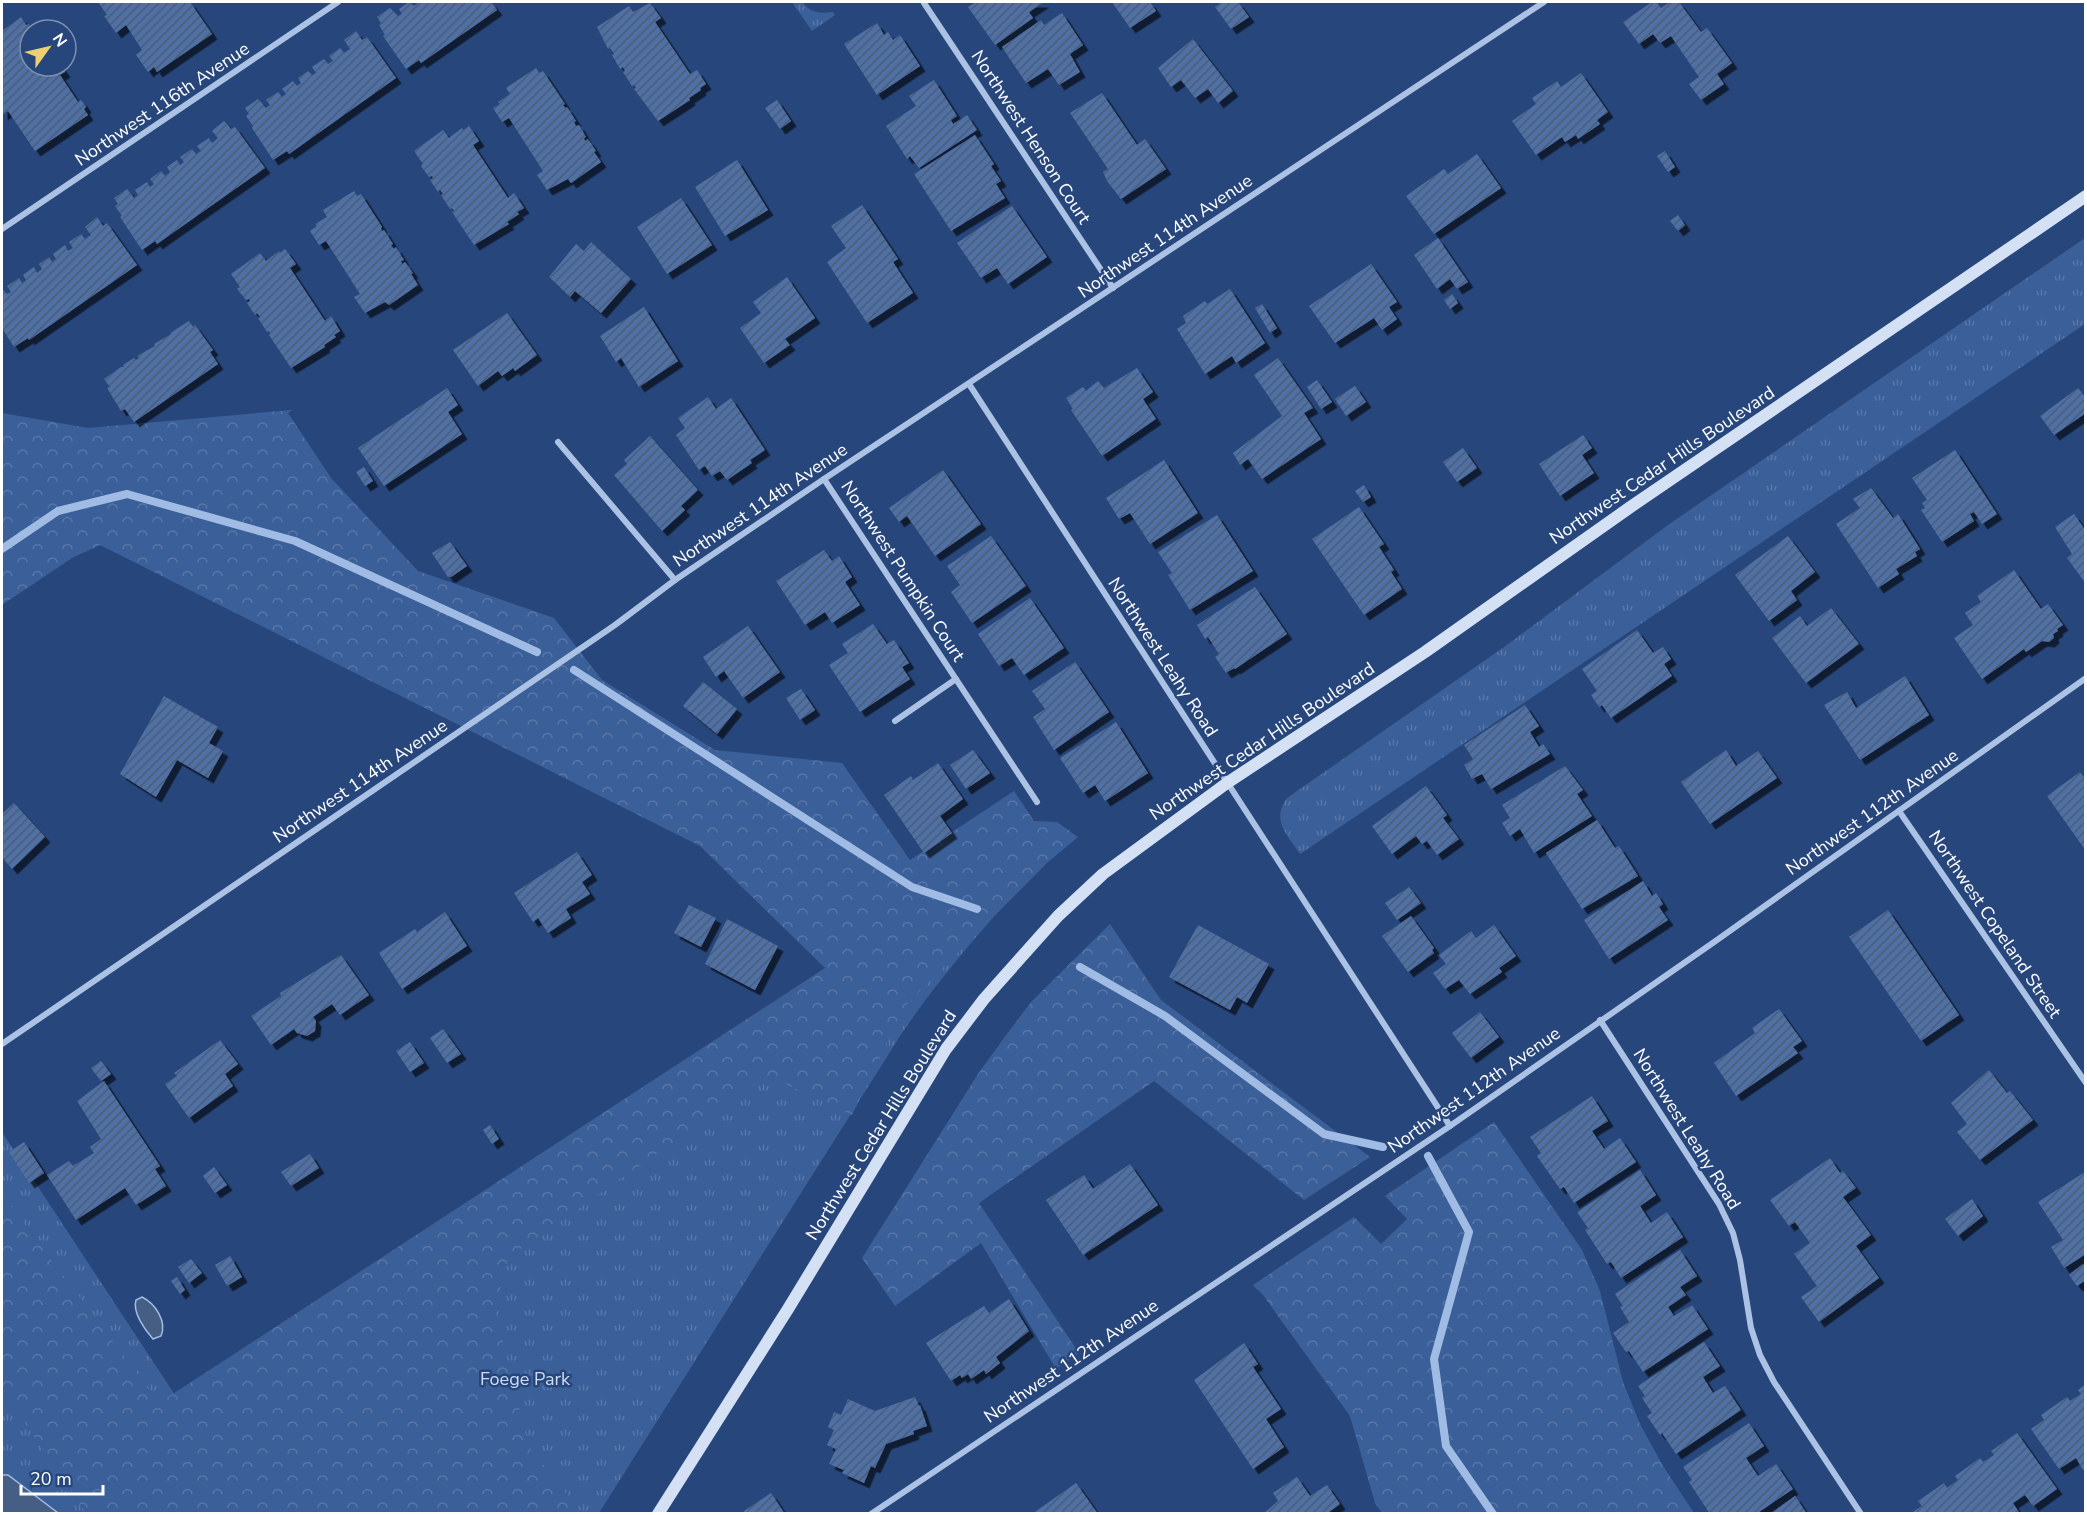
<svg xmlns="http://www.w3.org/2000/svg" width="2087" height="1515" viewBox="0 0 2087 1515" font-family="'Nunito Sans',sans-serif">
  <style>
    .grass { fill: url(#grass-tufts) }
    .forest { fill: url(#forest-crowns) }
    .water { fill: #475e84; stroke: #a0bce4; stroke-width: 1.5 }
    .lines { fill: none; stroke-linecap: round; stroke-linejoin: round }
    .stream { stroke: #a0bce4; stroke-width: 8 }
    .building { fill: url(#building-hatch); filter: url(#shadow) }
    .minor { stroke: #acc2e4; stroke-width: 6 }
    .secondary { stroke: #d4e0f4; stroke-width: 12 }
    .labels { text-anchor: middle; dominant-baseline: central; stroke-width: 5; stroke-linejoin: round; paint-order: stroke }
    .street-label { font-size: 18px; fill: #fff; stroke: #27477c }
    .park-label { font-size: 18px; fill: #ceddf3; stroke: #27477c }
  </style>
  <defs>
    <pattern id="grass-tufts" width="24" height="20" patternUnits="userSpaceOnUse" patternTransform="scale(1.5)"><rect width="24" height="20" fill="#3b5f99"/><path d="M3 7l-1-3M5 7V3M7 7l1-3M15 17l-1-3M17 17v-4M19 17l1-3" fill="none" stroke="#5877a8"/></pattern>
    <pattern id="forest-crowns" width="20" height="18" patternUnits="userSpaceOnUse" patternTransform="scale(1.5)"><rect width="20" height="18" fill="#3b5f99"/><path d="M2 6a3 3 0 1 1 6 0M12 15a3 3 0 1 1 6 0" fill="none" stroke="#5877a8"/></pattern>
    <pattern id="building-hatch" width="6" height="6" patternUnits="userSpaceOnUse" patternTransform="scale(1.5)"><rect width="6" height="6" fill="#5070a4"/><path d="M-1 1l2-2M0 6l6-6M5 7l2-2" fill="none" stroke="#4e5c74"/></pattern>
    <filter id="shadow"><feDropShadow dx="5.5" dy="5.5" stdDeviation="0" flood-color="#0009"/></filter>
  </defs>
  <rect width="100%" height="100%" fill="#27477c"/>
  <g class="grass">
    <path d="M792 2H802C811 13 820 14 833 12L835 15 812 31Z"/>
    <path d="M2085 238V324L1300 854C1287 834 1271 821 1287 798L1507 645 1668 525Z"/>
    <path d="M1007 902C969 944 934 986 902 1033L599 1513H2V1132L202 1436Z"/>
  </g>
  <g class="forest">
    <polygon points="292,410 288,413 331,478 418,571 554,618 602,680 715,750 842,763 910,860 1014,791 1034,821 1057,822 1078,837 1047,863 904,1007 852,1115 768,1076 508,1258 495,1310 529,1447 582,1513 86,1513 2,1389 2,1194 159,1403 825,968 700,846 100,545 72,558 2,605 2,413 88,428"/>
    <polygon points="1110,924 1161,1000 1370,1157 1304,1200 1154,1081 979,1203 1079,1353 1056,1369 981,1243 895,1306 862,1258 978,1074 1004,1038 1031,1002"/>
    <polygon points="1494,1122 1582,1250 1600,1291 1623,1382 1640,1424 1663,1466 1694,1513 1382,1513 1375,1503 1350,1416 1263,1295 1253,1285 1354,1217 1381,1244 1407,1219 1385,1196"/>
  </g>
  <g class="water">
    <path d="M142 1297C156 1304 167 1322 161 1336L153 1339C145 1330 132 1312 136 1300Z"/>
    <polygon points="2,1475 8,1475 58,1513 2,1513"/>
  </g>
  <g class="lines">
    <g class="stream">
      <polyline points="2,549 58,511 127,494 295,541 537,652"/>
      <polyline points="574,670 912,887 977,909"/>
      <polyline points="1080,967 1165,1016 1324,1134 1383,1147"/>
      <polyline points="1428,1156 1469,1232 1434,1359 1446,1446 1493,1514"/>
    </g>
  </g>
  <g class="building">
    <polygon points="98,2 190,2 212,34 157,72 154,67 148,72 136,55 142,50 126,25 116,33 104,16 107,15"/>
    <polygon points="409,2 414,6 418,3 417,2 491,2 497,10 421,63 419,60 406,69 383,36 385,35 379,25 381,23 377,17 390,8 398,16 402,14 399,9"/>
    <polygon points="976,2 1044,2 1029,12 1033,18 995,45 968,7"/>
    <polygon points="1112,2 1150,2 1156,11 1130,28"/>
    <polygon points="1222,2 1238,2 1249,17 1231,29 1215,7"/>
    <polygon points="1652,2 1656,2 1661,8 1670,2 1679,2 1701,32 1707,28 1732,63 1717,74 1724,84 1701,100 1689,84 1699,77 1671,36 1660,43 1653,34 1639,44 1623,22"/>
    <polygon points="650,3 661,18 655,22 690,74 697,70 706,84 700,88 701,90 689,98 690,100 658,121 634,89 636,88 634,85 632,86 623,72 625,71 623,67 620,69 612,55 614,54 610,48 608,49 597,27 629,6 633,12"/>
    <polygon points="1062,13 1083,45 1070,54 1080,72 1059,85 1048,69 1026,83 1002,47 1041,20 1044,25"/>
    <polygon points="21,17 26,25 29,24 33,30 30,30 30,66 61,66 65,72 60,75 78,102 81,100 86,107 84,109 88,115 35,151 8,111 2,115 2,31"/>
    <polygon points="877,23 884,35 888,32 893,40 900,35 920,66 877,95 844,44"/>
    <polygon points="356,31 362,40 367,37 396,78 289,154 287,151 273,160 252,128 253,126 246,116 249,114 245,108 258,99 266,108 270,105 266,100 278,92 282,97 286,94 282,89 293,81 297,86 301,83 298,78 308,71 312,75 316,73 312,67 324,59 328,64 333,61 329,56 340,48 344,53 350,49 344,40"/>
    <polygon points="1193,39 1233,91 1218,103 1208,89 1195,98 1181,80 1171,87 1158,68"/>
    <polygon points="536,68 539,73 543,71 565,104 563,105 565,108 567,107 576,121 574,122 576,126 579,125 586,137 584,138 585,141 588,139 596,151 594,152 601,162 571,183 568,179 547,190 537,175 543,171 509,118 502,122 493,108 500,104 498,102 510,94 506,88"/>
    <polygon points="1581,73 1608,112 1597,120 1600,124 1578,139 1576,135 1565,142 1562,137 1536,155 1512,121 1536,104 1532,98 1557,81 1561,87"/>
    <polygon points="934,80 957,116 951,120 953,124 967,115 977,130 919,168 910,156 907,159 886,126 916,106 909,96"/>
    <polygon points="1102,93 1137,145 1145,139 1166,169 1121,199 1107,181 1103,172 1108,169 1070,113"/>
    <polygon points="777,100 791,121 780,129 765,108"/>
    <polygon points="224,121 231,129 235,127 265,168 157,244 155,241 142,250 120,217 122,216 115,206 118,204 114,198 127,189 134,198 138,195 135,190 147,182 150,187 154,184 150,179 161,171 165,176 170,172 167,167 177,160 180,165 184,162 180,157 192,149 196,154 201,151 197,146 209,138 212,143 218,138 212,131"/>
    <polygon points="469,126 479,141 473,145 508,198 514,193 524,208 517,212 519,214 507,222 509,224 474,245 452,212 454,211 452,208 450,209 441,195 443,194 440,190 438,192 430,180 433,178 432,176 429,177 421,166 423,164 414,151 443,130 449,138 462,128 463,130"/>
    <polygon points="975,135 994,164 991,166 1001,181 996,184 1005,198 951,231 914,174"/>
    <polygon points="1665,151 1675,167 1668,172 1657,156"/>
    <polygon points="1477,154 1501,188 1434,234 1406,196 1444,169 1448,174"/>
    <polygon points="737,160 768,210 725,236 695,187"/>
    <polygon points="354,191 357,196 361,194 382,227 381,228 382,231 384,230 393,244 391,245 394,249 396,247 404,260 401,261 402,264 405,262 413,273 411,274 418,285 389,305 385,302 365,313 354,297 360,294 326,241 319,245 310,231 317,226 315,224 327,217 323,210"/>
    <polygon points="681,198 712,245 667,274 637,227"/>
    <polygon points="862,205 898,259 893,262 913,293 867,323 827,262 846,248 831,226"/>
    <polygon points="1012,206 1047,257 1008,284 997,268 981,278 957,243"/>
    <polygon points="1678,215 1685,225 1678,231 1670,221"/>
    <polygon points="97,217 103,226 107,223 137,265 29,340 28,338 14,347 2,328 2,289 7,294 11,292 7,286 19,278 22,283 26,280 23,275 34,267 37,273 42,269 39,264 49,257 52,262 56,259 53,254 65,245 68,251 73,248 69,242 81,234 85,239 91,235 85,227"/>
    <polygon points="1438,238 1468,282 1457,289 1450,279 1437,289 1414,255"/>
    <polygon points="591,242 631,279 601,313 575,291 570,297 549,277 576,244 584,251"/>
    <polygon points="285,249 296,264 290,268 325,321 331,316 340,331 334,335 336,337 324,345 325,347 291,368 269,335 270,334 269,331 267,332 258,318 260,317 257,313 255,315 247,303 250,301 249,299 246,300 237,289 240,287 231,274 260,253 266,261 279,251 280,253"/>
    <polygon points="1371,264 1397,302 1389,307 1397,319 1382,330 1374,318 1335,343 1309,306"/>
    <polygon points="787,277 815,318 785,339 790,345 764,363 740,328 761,313 753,302"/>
    <polygon points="1230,289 1265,343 1236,363 1232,356 1205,374 1177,329 1186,323 1183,316 1205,301 1207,304"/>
    <polygon points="1452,294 1458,303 1450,309 1444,300"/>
    <polygon points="1262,304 1277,328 1270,333 1255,308"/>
    <polygon points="644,307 678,361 639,387 621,358 616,362 600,336"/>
    <polygon points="507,313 537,355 515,371 513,368 502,376 498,371 478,386 453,350"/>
    <polygon points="189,321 193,327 195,325 213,350 210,352 218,364 134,422 125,409 121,411 107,388 110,387 104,379 121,367 124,367 123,365 134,358 136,360 139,358 137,356 155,346 154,344 171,334 170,333"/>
    <polygon points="1278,358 1313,408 1304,413 1321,439 1262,479 1248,459 1240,465 1233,453 1282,416 1254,375"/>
    <polygon points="1137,368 1153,392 1143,399 1156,419 1102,456 1071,410 1073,409 1066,398 1083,387 1086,391 1098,381 1104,388"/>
    <polygon points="1317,380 1332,402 1321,409 1307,387"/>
    <polygon points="1355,386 1366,402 1346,416 1335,399"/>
    <polygon points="447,388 458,405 448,412 462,434 384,486 358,448"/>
    <polygon points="2078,388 2086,398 2086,413 2054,435 2040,416"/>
    <polygon points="708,397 716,409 731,398 765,450 750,460 752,463 727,480 720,471 712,476 705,466 699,470 676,435 685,428 678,418"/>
    <polygon points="1583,435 1592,448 1582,455 1594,473 1560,496 1539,464"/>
    <polygon points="650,436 698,490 681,506 685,510 662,531 614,475 627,464 624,460"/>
    <polygon points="1463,448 1477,468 1457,482 1443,462"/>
    <polygon points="1955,450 1997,514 1982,524 1974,512 1970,514 1974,521 1942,542 1921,510 1925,508 1922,503 1927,500 1912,478"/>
    <polygon points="1164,460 1198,513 1150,544 1130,513 1119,519 1106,498"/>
    <polygon points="364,467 373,481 365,486 356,472"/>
    <polygon points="943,470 981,524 935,556 907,516 899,522 889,508"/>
    <polygon points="1364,485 1371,497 1363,502 1355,491"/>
    <polygon points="1871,488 1893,518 1898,514 1920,549 1915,552 1917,556 1896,569 1899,574 1878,588 1836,524 1860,508 1853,499"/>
    <polygon points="1359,507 1384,544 1379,547 1394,570 1391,572 1402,589 1364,615 1312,539"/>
    <polygon points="2074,514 2086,531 2086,584 2067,558 2072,554 2055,527"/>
    <polygon points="1217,515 1253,571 1190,610 1168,575 1172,573 1158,552"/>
    <polygon points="991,536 1026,586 972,623 951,592 960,585 947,566"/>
    <polygon points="1788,536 1815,572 1791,591 1797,600 1769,621 1735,575"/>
    <polygon points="450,542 467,566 451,577 448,577 432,553"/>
    <polygon points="824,550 832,561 839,556 852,577 845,582 860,605 832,623 825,612 805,625 776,581"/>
    <polygon points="2014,570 2041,609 2048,604 2063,625 2057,629 2058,631 2053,634 2054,638 2049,642 2042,641 2026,652 2024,649 1982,679 1954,638 1973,625 1965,613 1981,602 1977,596"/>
    <polygon points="1255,587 1287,634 1235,669 1234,668 1226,673 1215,657 1219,654 1208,637 1205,639 1197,625"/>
    <polygon points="1030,598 1064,648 1024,675 1012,658 999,666 978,634"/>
    <polygon points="1831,608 1859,644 1806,683 1772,638 1800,616 1807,626"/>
    <polygon points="873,624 887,644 894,640 909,663 902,667 910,679 860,712 829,665 848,653 842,644"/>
    <polygon points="748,626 780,672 743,698 724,671 716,677 703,657"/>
    <polygon points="1637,630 1653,653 1663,647 1671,659 1664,664 1672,676 1611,718 1602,705 1599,707 1591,695 1597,691 1582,669"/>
    <polygon points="1075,662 1109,712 1054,750 1033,717 1045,709 1032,691"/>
    <polygon points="1905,676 1929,715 1860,760 1824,705 1847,692 1856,708"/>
    <polygon points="703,682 737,709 717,734 683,706"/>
    <polygon points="801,689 815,710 800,720 786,698"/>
    <polygon points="164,696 218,727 209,743 223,751 208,778 177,760 156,797 120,774"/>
    <polygon points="1525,705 1539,726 1530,732 1539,747 1543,744 1550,754 1491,789 1482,774 1472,779 1464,765 1473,759 1464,745"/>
    <polygon points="1116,722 1148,773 1105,801 1095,785 1083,793 1060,758"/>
    <polygon points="973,750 990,773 966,789 950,765"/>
    <polygon points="1726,750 1736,766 1758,751 1777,778 1710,824 1681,782"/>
    <polygon points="938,763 963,799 940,816 952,833 924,853 884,795 911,776 913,780"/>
    <polygon points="1565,766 1583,790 1577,794 1592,816 1534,853 1520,829 1510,836 1502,823 1510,818 1502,805"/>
    <polygon points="2080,772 2086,780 2086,851 2047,796"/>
    <polygon points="1426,786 1447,815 1443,818 1459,839 1437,855 1427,841 1422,844 1416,836 1392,854 1372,826"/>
    <polygon points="14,803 45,837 12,869 2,857 2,814"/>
    <polygon points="1597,820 1615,848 1619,846 1638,876 1582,909 1546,853"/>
    <polygon points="577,852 592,875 582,882 590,894 566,909 571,918 548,933 538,918 533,922 514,893"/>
    <polygon points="1643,881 1652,896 1656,893 1663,904 1659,907 1668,920 1609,959 1584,920"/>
    <polygon points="1409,887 1421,903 1397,920 1385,903"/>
    <polygon points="689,905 716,918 701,947 674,933"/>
    <polygon points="1888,910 1959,1015 1921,1041 1849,937"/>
    <polygon points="445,912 467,946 402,989 379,953 415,929 417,932"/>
    <polygon points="1411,916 1434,948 1432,950 1434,953 1408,972 1382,936"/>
    <polygon points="727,919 778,946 755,990 705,964"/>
    <polygon points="1198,925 1269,964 1247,1003 1237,997 1230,1010 1169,977"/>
    <polygon points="1494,925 1516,956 1499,968 1502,972 1470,994 1459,980 1445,989 1433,973 1446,964 1439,955 1471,931 1476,938"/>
    <polygon points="341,955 369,995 340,1015 332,1004 313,1017 316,1021 315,1031 307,1036 297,1033 294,1029 271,1045 251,1016 281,996 280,993"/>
    <polygon points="1779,1009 1802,1041 1793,1047 1798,1053 1736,1096 1714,1063 1755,1033 1752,1028"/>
    <polygon points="1480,1012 1499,1037 1471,1058 1452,1033"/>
    <polygon points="443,1029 461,1054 447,1063 430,1038"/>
    <polygon points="220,1040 238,1064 225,1074 233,1086 189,1118 165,1084 177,1076 174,1073"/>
    <polygon points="410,1042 424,1063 410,1072 396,1051"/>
    <polygon points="101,1061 111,1074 101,1081 91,1068"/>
    <polygon points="1989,1070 2007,1093 2010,1091 2033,1120 1980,1160 1957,1132 1967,1124 1951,1103"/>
    <polygon points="104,1081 160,1166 155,1169 166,1186 136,1205 125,1188 76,1220 47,1175 69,1161 73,1166 94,1153 90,1147 101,1139 77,1101"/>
    <polygon points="1592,1096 1608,1121 1592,1131 1604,1149 1620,1138 1636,1162 1574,1203 1564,1187 1560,1189 1537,1156 1541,1153 1530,1137"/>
    <polygon points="490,1125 499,1139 492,1144 483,1130"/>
    <polygon points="24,1142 44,1173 29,1183 9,1152"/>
    <polygon points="310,1154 319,1168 291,1186 281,1172"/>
    <polygon points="1830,1158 1840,1173 1843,1171 1856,1188 1843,1197 1871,1235 1856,1246 1879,1278 1819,1322 1801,1297 1817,1286 1794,1254 1810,1243 1795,1222 1789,1226 1770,1200"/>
    <polygon points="1130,1164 1158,1205 1083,1255 1046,1200 1084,1175 1093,1189"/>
    <polygon points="214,1167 227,1185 215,1193 203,1176"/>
    <polygon points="1640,1170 1656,1195 1640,1206 1651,1223 1667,1212 1683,1237 1621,1278 1611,1262 1607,1264 1585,1230 1588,1228 1577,1212"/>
    <polygon points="2085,1172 2086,1254 2064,1268 2051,1247 2063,1240 2038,1202"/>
    <polygon points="1972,1199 1983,1216 1958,1236 1945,1219"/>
    <polygon points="1680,1250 1697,1276 1680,1287 1686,1295 1668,1307 1674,1316 1692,1305 1708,1329 1643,1372 1629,1351 1626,1352 1613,1333 1629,1322 1620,1307 1623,1306 1615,1294"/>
    <polygon points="230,1256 242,1277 227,1286 215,1265"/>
    <polygon points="191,1259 202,1273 189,1283 178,1267"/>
    <polygon points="2083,1264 2086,1268 2086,1280 2077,1286 2069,1275"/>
    <polygon points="177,1277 185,1290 180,1294 171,1281"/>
    <polygon points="1009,1299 1029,1331 996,1357 1000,1363 986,1374 984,1370 971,1379 968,1374 962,1378 960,1375 951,1381 926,1343 984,1306 989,1313"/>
    <polygon points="1704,1342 1720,1366 1703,1377 1713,1393 1725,1386 1741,1410 1676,1454 1662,1433 1660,1435 1647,1416 1652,1413 1642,1398 1645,1396 1638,1386"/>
    <polygon points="1244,1343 1258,1364 1253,1367 1281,1409 1266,1419 1284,1447 1253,1469 1194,1380"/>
    <polygon points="2086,1384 2086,1469 2083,1470 2076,1458 2059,1469 2031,1429 2044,1420 2041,1415 2067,1397 2070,1401 2081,1394 2078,1390"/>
    <polygon points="915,1397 919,1406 920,1405 927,1426 913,1431 914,1434 886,1444 875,1468 871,1466 864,1483 842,1473 844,1470 829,1464 836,1449 827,1445 834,1430 828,1427 834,1412 841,1415 848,1399 875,1411"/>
    <polygon points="1749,1423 1764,1446 1746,1458 1758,1476 1776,1464 1793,1489 1756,1514 1710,1514 1689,1482 1692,1480 1683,1467"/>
    <polygon points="2017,1433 2057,1489 2033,1506 2025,1495 2013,1503 2020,1514 1910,1514 1922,1506 1918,1501 1944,1483 1947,1488 1958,1480 1955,1476 1980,1458 1983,1462 1994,1455 1991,1451"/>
    <polygon points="1297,1477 1310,1496 1327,1485 1340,1504 1329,1512 1330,1514 1263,1514 1278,1501 1273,1493"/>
    <polygon points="1076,1483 1098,1514 1032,1514"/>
    <polygon points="771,1493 785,1514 746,1514 744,1511"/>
    <polygon points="1795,1496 1807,1514 1770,1514"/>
  </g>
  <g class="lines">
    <g class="minor">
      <polyline points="924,3 1113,288"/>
      <polyline points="2,229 338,2"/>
      <polyline points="969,384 1450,1126"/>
      <polyline points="558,442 675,580"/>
      <polyline points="824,479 1037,802"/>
      <polyline points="895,721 956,679"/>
      <polyline points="1899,811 2086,1083"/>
      <polyline points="1600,1020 1719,1204 1733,1233 1740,1260 1751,1328 1760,1355 1774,1382 1861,1514"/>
      <polyline points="2,1044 615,625 675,580 824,479 1544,2"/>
      <polyline points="871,1514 1450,1126 1717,940 2086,678"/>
    </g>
    <polyline class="secondary" points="658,1514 788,1309 946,1049 984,999 1058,916 1103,874 1227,783 1425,652 1629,508 2086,196"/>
  </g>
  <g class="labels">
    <g class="street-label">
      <text transform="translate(162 104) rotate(-34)">Northwest 116th Avenue</text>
      <text transform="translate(1031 137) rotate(57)">Northwest Henson Court</text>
      <text transform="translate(1165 236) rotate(-34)">Northwest 114th Avenue</text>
      <text transform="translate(1662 465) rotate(-34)">Northwest Cedar Hills Boulevard</text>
      <text transform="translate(760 505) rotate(-34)">Northwest 114th Avenue</text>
      <text transform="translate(903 571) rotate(57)">Northwest Pumpkin Court</text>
      <text transform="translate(1163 657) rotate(57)">Northwest Leahy Road</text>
      <text transform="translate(1262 741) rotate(-34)">Northwest Cedar Hills Boulevard</text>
      <text transform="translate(360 781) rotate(-34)">Northwest 114th Avenue</text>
      <text transform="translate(1872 812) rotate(-35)">Northwest 112th Avenue</text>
      <text transform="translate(1995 924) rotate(56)">Northwest Copeland Street</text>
      <text transform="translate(1474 1090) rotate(-35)">Northwest 112th Avenue</text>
      <text transform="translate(881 1125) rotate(-58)">Northwest Cedar Hills Boulevard</text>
      <text transform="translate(1687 1129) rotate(58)">Northwest Leahy Road</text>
      <text transform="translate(1071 1361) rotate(-34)">Northwest 112th Avenue</text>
    </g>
    <g class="park-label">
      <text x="525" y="1379">Foege Park</text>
    </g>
  </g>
  <rect width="2087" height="1515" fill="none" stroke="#ffffff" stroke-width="6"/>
  <g transform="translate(48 48) rotate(56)"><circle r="28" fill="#27477c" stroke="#7d91b0" stroke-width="1.5"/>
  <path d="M0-4.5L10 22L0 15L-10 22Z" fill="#ecd072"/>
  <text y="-9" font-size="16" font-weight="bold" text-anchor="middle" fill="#ffffff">N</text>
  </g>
  <path d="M21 1485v9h82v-9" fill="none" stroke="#ffffff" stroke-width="3"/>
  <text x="30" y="1485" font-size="18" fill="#ffffff" stroke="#27477c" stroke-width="4.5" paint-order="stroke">20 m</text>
</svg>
